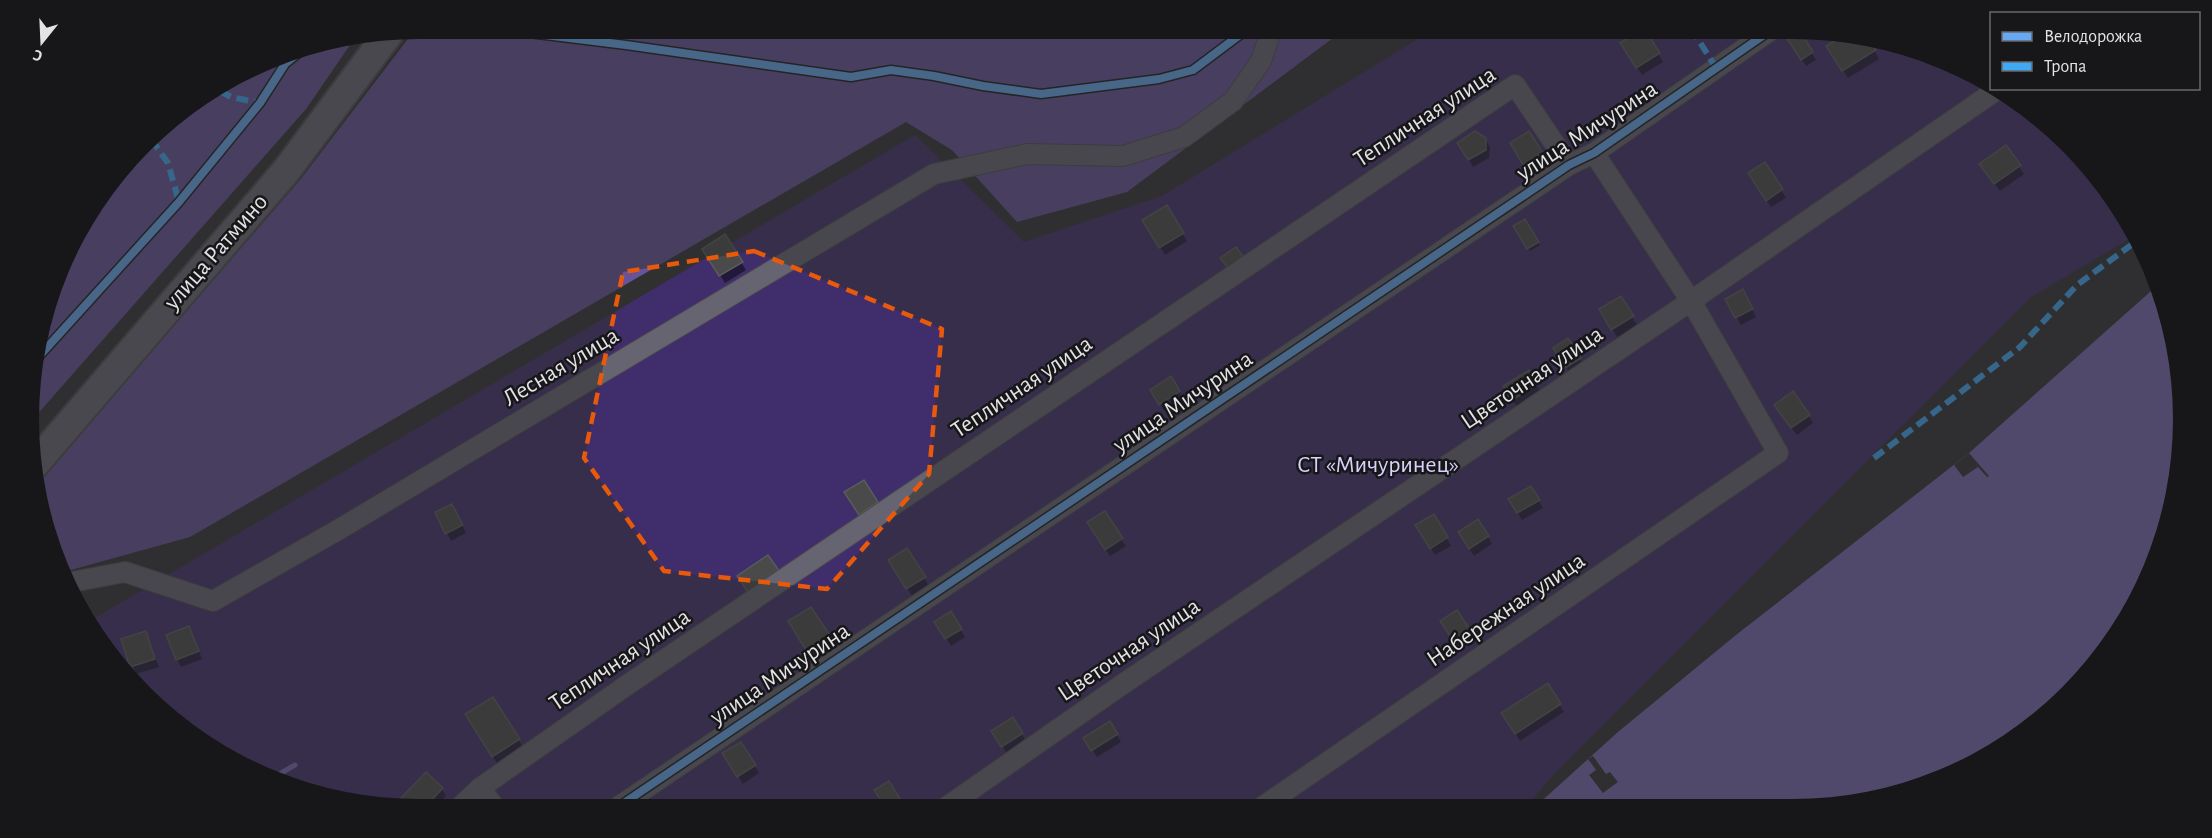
<svg xmlns="http://www.w3.org/2000/svg" width="2212" height="838" viewBox="0 0 2212 838" font-family="'Alegreya Sans',sans-serif">
  <style>
    .green { fill: #402d6b }
    .forest { fill: #66539a }
    .water { fill: #7b68b4 }
    .pier { fill: #303031 }
    .shadow { fill: #0007 }
    .lines { fill: none; stroke-linecap: round; stroke-linejoin: round }
    .stream { stroke: #7b68b4; stroke-width: 5 }
    .building { fill: #4a4a4a; stroke: #5a5b5a; stroke-width: 1.5 }
    .street-casing { stroke: #4d4c4e; stroke-width: 22 }
    .secondary-casing { stroke: #4d4c4e; stroke-width: 32 }
    .street { stroke: #676471; stroke-width: 20 }
    .secondary { stroke: #6a6674; stroke-width: 28 }
    .quiet { stroke: #3fa9f5; stroke-width: 6; stroke-dasharray: 12 6; stroke-linecap: butt }
    .cycleway-casing { stroke: #171719; stroke-width: 11 }
    .cycleway { stroke: #66a8f1; stroke-width: 8 }
    .marked { fill: none; stroke: #e8590c; stroke-width: 4.5; stroke-dasharray: 12 8; stroke-linejoin: round }
    .labels { text-anchor: middle; dominant-baseline: central; stroke-width: 5; stroke-linejoin: round; paint-order: stroke }
    .street-label { font-size: 24px; fill: #e3e2e4; stroke: #171719 }
    .park-label { font-size: 24px; fill: #d8d0fd; stroke: #171719 }
  </style>
  <rect width="100%" height="100%" fill="#303031"/>
  <polygon class="green" points="1793,28 1894,42 1966,69 2031,109 2087,162 2131,224 2136,235 2031,297 1554,774 1526,807 419,809 318,796 182,729 94,636 88,622 915,135 1024,242 1162,196 1434,29"/>
  <g class="forest">
    <polygon points="419,28 1345,29 1127,192 1017,222 952,150 906,122 190,537 67,571 36,496 36,485 300,180 408,39 413,30"/>
    <polygon points="354,39 306,109 34,418 32,368 81,224 162,125 293,49"/>
  </g>
  <polygon class="water" points="2159,284 2163,294 2180,368 2183,445 2170,520 2131,615 2051,712 1965,769 1844,806 1535,807 1618,732 1736,635 1969,453"/>
  <g class="pier">
    <polygon points="1969,453 1989,476 1987,477 1978,467 1963,477 1954,465"/>
    <polygon points="1593,756 1606,774 1610,772 1618,782 1603,793 1589,775 1596,770 1588,759"/>
  </g>
  <g class="shadow">
    <polygon points="1797,29 1816,60 1806,66 1786,34"/>
    <polygon points="1644,30 1663,62 1642,75 1627,51"/>
    <polygon points="1846,36 1867,38 1879,59 1848,78 1828,47"/>
    <polygon points="1529,133 1546,161 1529,172 1512,143"/>
    <polygon points="1485,139 1490,147 1489,158 1473,167 1459,143"/>
    <polygon points="2005,147 2024,174 2000,191 1986,172"/>
    <polygon points="1765,164 1786,198 1771,207 1754,181"/>
    <polygon points="1167,207 1187,241 1165,255 1144,220"/>
    <polygon points="1524,221 1540,245 1530,251 1515,227"/>
    <polygon points="725,236 746,270 725,283 704,249"/>
    <polygon points="1620,298 1637,325 1617,337 1601,310"/>
    <polygon points="1727,299 1747,299 1756,317 1741,325"/>
    <polygon points="1568,340 1584,366 1570,374 1555,348"/>
    <polygon points="1528,372 1541,392 1517,407 1505,387"/>
    <polygon points="1171,378 1183,399 1164,411 1152,390"/>
    <polygon points="1780,413 1809,416 1813,423 1797,435"/>
    <polygon points="864,482 881,511 864,521 846,493"/>
    <polygon points="1531,488 1543,508 1522,520 1510,500"/>
    <polygon points="456,513 466,533 451,541 447,533"/>
    <polygon points="1433,516 1451,546 1435,555 1417,526"/>
    <polygon points="1093,531 1121,539 1126,546 1110,556"/>
    <polygon points="1488,537 1492,544 1474,556 1464,540"/>
    <polygon points="907,550 929,586 912,596 890,561"/>
    <polygon points="811,609 836,649 815,662 790,622"/>
    <polygon points="1457,612 1474,639 1459,649 1442,621"/>
    <polygon points="950,614 965,637 951,646 936,622"/>
    <polygon points="146,633 159,667 136,674 123,640"/>
    <polygon points="193,635 202,659 181,667 177,659"/>
    <polygon points="1547,685 1564,712 1520,741 1503,713"/>
    <polygon points="493,699 526,752 500,768 474,726"/>
    <polygon points="1110,723 1121,742 1097,757 1085,739"/>
    <polygon points="1022,735 1026,741 1006,753 1003,747"/>
    <polygon points="741,744 759,773 743,784 724,754"/>
    <polygon points="889,783 905,808 887,808 876,791"/>
    <polygon points="442,789 446,796 434,809 410,808 403,798"/>
  </g>
  <g class="lines">
    <polyline class="stream" points="276,776 295,765"/>
  </g>
  <g class="building">
    <polygon points="1644,28 1660,53 1636,68 1620,43"/>
    <polygon points="1792,28 1799,29 1813,52 1801,60 1784,34"/>
    <polygon points="1844,35 1869,39 1876,50 1842,71 1826,46"/>
    <polygon points="1475,131 1486,138 1486,150 1468,160 1457,143"/>
    <polygon points="1529,131 1543,153 1523,165 1510,143"/>
    <polygon points="2006,145 2021,165 1994,184 1979,164"/>
    <polygon points="1765,162 1783,189 1766,201 1748,173"/>
    <polygon points="1167,205 1184,233 1159,248 1142,220"/>
    <polygon points="1525,219 1539,242 1527,249 1513,226"/>
    <polygon points="725,234 743,262 719,276 702,249"/>
    <polygon points="1236,247 1247,261 1231,272 1220,258"/>
    <polygon points="1743,289 1753,309 1735,318 1725,299"/>
    <polygon points="1621,296 1634,316 1611,330 1599,309"/>
    <polygon points="1568,338 1581,358 1565,368 1553,348"/>
    <polygon points="1529,370 1538,384 1511,401 1503,386"/>
    <polygon points="1171,376 1180,391 1159,405 1150,390"/>
    <polygon points="1793,391 1810,415 1791,428 1774,405"/>
    <polygon points="864,480 878,502 859,515 844,492"/>
    <polygon points="1531,486 1540,500 1517,513 1508,499"/>
    <polygon points="452,504 463,525 445,534 435,512"/>
    <polygon points="1105,511 1123,538 1105,550 1087,522"/>
    <polygon points="1434,514 1448,537 1430,549 1415,525"/>
    <polygon points="1478,519 1489,536 1469,549 1458,532"/>
    <polygon points="907,548 926,577 906,589 888,560"/>
    <polygon points="768,555 780,572 749,594 737,576"/>
    <polygon points="811,607 833,640 809,655 788,621"/>
    <polygon points="1457,610 1471,631 1454,642 1440,621"/>
    <polygon points="951,611 962,629 945,639 934,622"/>
    <polygon points="189,626 199,651 176,660 166,635"/>
    <polygon points="146,631 155,659 130,667 121,639"/>
    <polygon points="1548,683 1561,704 1515,734 1501,713"/>
    <polygon points="493,697 520,739 492,757 465,714"/>
    <polygon points="1013,717 1023,733 1001,747 991,731"/>
    <polygon points="1110,721 1118,734 1091,751 1083,738"/>
    <polygon points="741,742 756,765 737,777 722,753"/>
    <polygon points="426,772 443,788 423,809 412,809 401,798"/>
    <polygon points="889,781 902,802 892,808 886,808 874,790"/>
  </g>
  <g class="lines">
    <g class="street-casing">
      <g id="street">
        <polyline points="72,582 125,572 213,601 338,530 934,174 1027,154 1123,156 1184,137 1233,101 1261,61 1272,28"/>
        <polyline points="480,788 496,809"/>
        <polyline points="1262,807 1778,453 1691,301 1594,153"/>
        <polyline points="945,808 1120,686 1691,301 1998,89"/>
        <polyline points="458,809 480,788 630,683 1515,85 1569,165"/>
        <polyline points="615,809 1569,165 1594,153 1774,28"/>
      </g>
    </g>
    <g class="secondary-casing">
      <polyline id="secondary" points="35,464 286,171 389,33"/>
    </g>
    <use href="#street" class="street"/>
    <use href="#secondary" class="secondary"/>
    <g class="quiet">
      <polyline points="1691,28 1716,68"/>
      <polyline points="220,91 231,97 260,103"/>
      <polyline points="151,139 168,163 179,202"/>
      <polyline points="1874,458 2020,347 2077,285 2138,240"/>
    </g>
    <g class="cycleway-casing">
      <g id="cycleway">
        <polyline points="488,28 626,45 851,77 891,70 934,76 983,86 1041,94 1159,79 1193,70 1249,28"/>
        <polyline points="33,363 179,202 260,103 285,64 306,47"/>
        <polyline points="615,809 1569,165 1594,153 1774,28"/>
      </g>
    </g>
    <use href="#cycleway" class="cycleway"/>
  </g>
  <path d="M0 0H2212V838H0ZM754 251 942 329 929 474 827 589 664 571 584 458 623 272Z" fill="#303031" fill-opacity=".55" fill-rule="evenodd"/>
  <path class="marked" d="M754 251 942 329 929 474 827 589 664 571 584 458 623 272Z"/>
  <g class="labels">
    <g class="street-label">
      <text transform="translate(1425 117) rotate(-33)">Тепличная улица</text>
      <text transform="translate(1587 131) rotate(-33)">улица Мичурина</text>
      <text transform="translate(216 252) rotate(-49)">улица Ратмино</text>
      <text transform="translate(561 367) rotate(-31)">Лесная улица</text>
      <text transform="translate(1532 378) rotate(-34)">Цветочная улица</text>
      <text transform="translate(1022 387) rotate(-34)">Тепличная улица</text>
      <text transform="translate(1183 402) rotate(-34)">улица Мичурина</text>
      <text transform="translate(1506 610) rotate(-34)">Набережная улица</text>
      <text transform="translate(1129 650) rotate(-34)">Цветочная улица</text>
      <text transform="translate(620 660) rotate(-34)">Тепличная улица</text>
      <text transform="translate(780 674) rotate(-34)">улица Мичурина</text>
    </g>
    <g class="park-label">
      <text x="1378" y="465">СТ «Мичуринец»</text>
    </g>
  </g>
  <path d="M0 0H2212V838H0ZM419 39H1793A380 380 0 0 1 2173 419V419A380 380 0 0 1 1793 799H419A380 380 0 0 1 39 419V419A380 380 0 0 1 419 39Z" fill="#171719" fill-rule="evenodd"/>
  <rect x="1990" y="12" width="210" height="78" fill="#171719" stroke="#69686a" stroke-width="1.5"/>
  <rect x="2002" y="32" width="30" height="9" fill="#66a8f1" stroke="#69686a" stroke-width="1.5"/>
  <text x="2044" y="42" font-size="18" fill="#e3e2e4">Велодорожка</text>
  <rect x="2002" y="62" width="30" height="9" fill="#3fa9f5" stroke="#69686a" stroke-width="1.5"/>
  <text x="2044" y="72" font-size="18" fill="#e3e2e4">Тропа</text>
  <g transform="translate(42 42) rotate(198)" stroke="#171719" stroke-width="4.5" paint-order="stroke">
  <path d="M0-4.5L10 22L0 15L-10 22Z" fill="#e3e2e4"/>
  <text y="-9" font-size="16" font-weight="bold" text-anchor="middle" fill="#e3e2e4">С</text>
  </g>
</svg>
